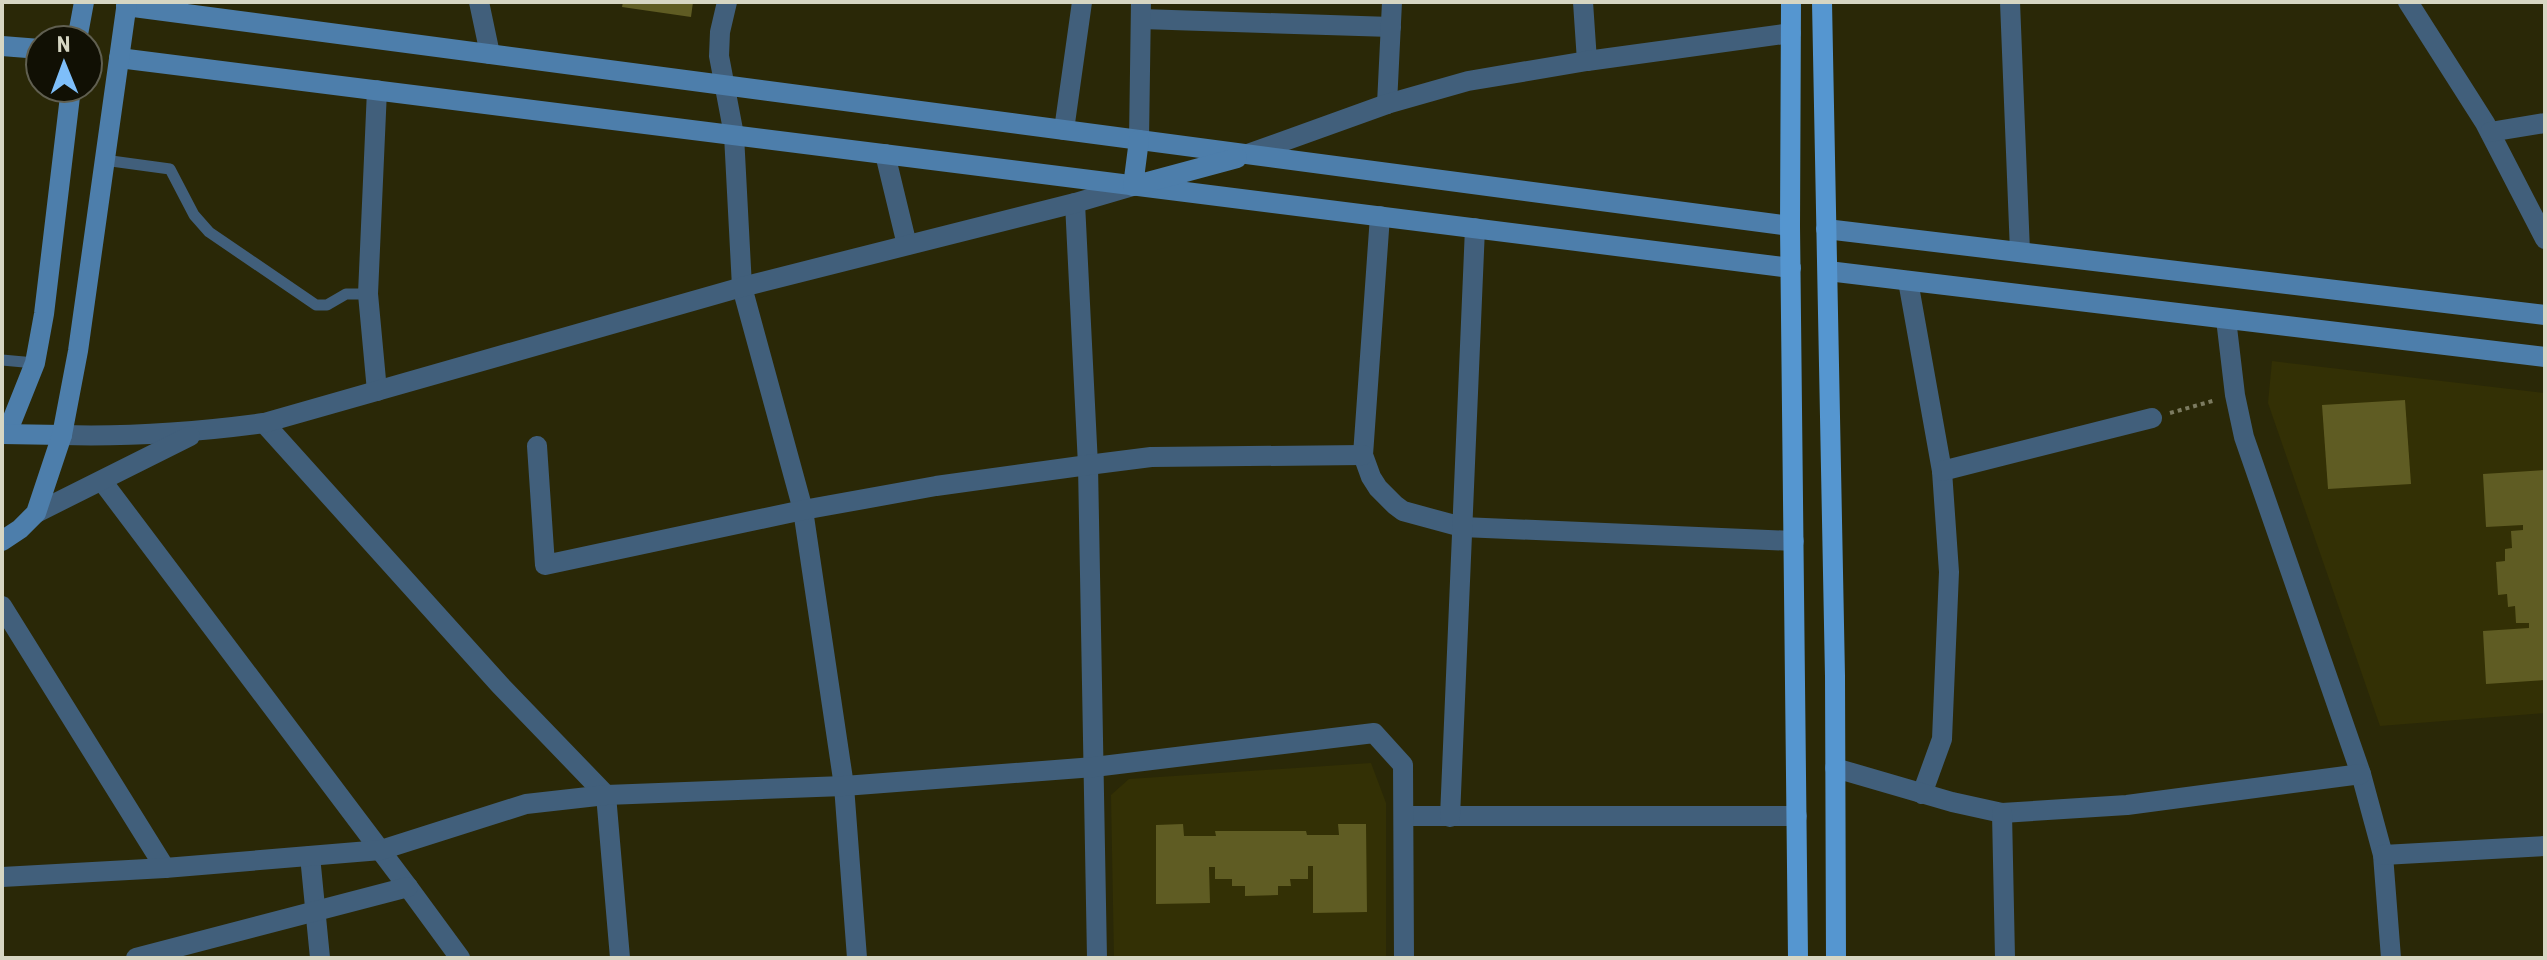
<svg xmlns="http://www.w3.org/2000/svg" width="2547" height="960" viewBox="0 0 2547 960" font-family="'Roboto Condensed',sans-serif">
  <style>
    .built { fill: #333005 }
    .building { fill: #5f5c23 }
    .lines { fill: none; stroke-linecap: round; stroke-linejoin: round }
    .path { stroke: #7c7b60; stroke-width: 4; stroke-dasharray: 4 4; stroke-linecap: butt }
    .lane { stroke: #415f7b; stroke-width: 11 }
    .street { stroke: #415f7b; stroke-width: 20 }
    .secondary { stroke: #4d7eab; stroke-width: 20 }
    .primary { stroke: #5596d0; stroke-width: 20 }
  </style>
  <rect width="100%" height="100%" fill="#2a2807"/>
  <g class="built">
    <polygon points="2272,361 2545,393 2545,713 2380,726 2268,403"/>
    <polygon points="1371,763 1386,803 1386,958 1114,958 1111,795 1129,779"/>
  </g>
  <g class="building">
    <polygon points="623,2 693,2 691,17 622,7"/>
    <polygon points="2405,400 2411,484 2328,489 2322,405"/>
    <polygon points="2545,470 2545,680 2486,684 2483,631 2529,628 2529,623 2516,623 2515,606 2508,607 2507,594 2498,595 2496,562 2505,561 2505,549 2512,548 2511,531 2523,530 2523,525 2486,527 2483,474"/>
    <polygon points="1183,824 1184,836 1216,836 1215,831 1306,831 1307,835 1339,835 1338,824 1366,824 1367,912 1313,913 1313,866 1308,866 1308,879 1290,879 1291,886 1278,886 1278,895 1245,896 1245,886 1232,886 1232,879 1215,879 1215,867 1209,867 1210,903 1156,904 1156,825"/>
  </g>
  <g class="lines">
    <polyline class="path" points="2170,413 2216,400"/>
    <g class="lane">
      <polyline points="104,160 170,169 194,215 209,232 316,305 327,305 346,294 368,294"/>
      <polyline points="2,360 35,363"/>
    </g>
    <g class="street">
      <polyline points="479,2 490,54"/>
      <polyline points="727,2 720,32 719,56 734,135 742,287 803,510 844,786 857,958"/>
      <polyline points="1583,2 1587,61"/>
      <polyline points="2010,2 2020,252"/>
      <polyline points="2408,2 2485,123 2545,239"/>
      <polyline points="1141,19 1391,27"/>
      <polyline points="1387,104 1392,2"/>
      <polyline points="1064,130 1082,2"/>
      <polyline points="2490,132 2545,123"/>
      <polyline points="1139,140 1141,2"/>
      <polyline points="885,154 907,245"/>
      <polyline points="1248,154 1387,104 1468,81 1587,61 1791,33"/>
      <polyline points="1075,203 1088,465 1097,958"/>
      <polyline points="1380,216 1363,455 1371,477 1378,488 1395,505 1403,511 1462,527 1794,541"/>
      <polyline points="1908,281 1942,471 1949,572 1942,739 1922,794"/>
      <polyline points="2226,319 2235,395 2244,437 2361,774 2383,855 2391,958"/>
      <polyline points="377,391 368,294 377,90"/>
      <polyline points="264,423 500,685 606,795 620,958"/>
      <path d="M62 435C131 437 197 432 264 423L742 287 1075 203 1133 186"/>
      <polyline points="537,446 545,565 803,510 936,486 1088,465 1151,457 1363,455"/>
      <polyline points="1942,471 2152,418"/>
      <polyline points="102,481 408,887 460,958"/>
      <polyline points="36,513 190,436"/>
      <polyline points="2,606 165,868"/>
      <polyline points="1835,768 1952,802 2002,813 2127,805 2361,774"/>
      <polyline points="2002,813 2005,958"/>
      <polyline points="1404,816 1797,816"/>
      <polyline points="1450,817 1475,228"/>
      <polyline points="2383,855 2545,846"/>
      <polyline points="310,856 320,958"/>
      <polyline points="2,877 165,868 381,850 526,804 606,795 844,786 1094,767 1374,733 1403,765 1404,958"/>
      <polyline points="136,958 408,887"/>
    </g>
    <g class="secondary">
      <polyline points="126,6 1790,226"/>
      <polyline points="77,40 84,2"/>
      <polyline points="2,46 40,49"/>
      <polyline points="119,58 1791,268"/>
      <polyline points="1139,140 1133,186 1237,158"/>
      <polyline points="1826,229 2545,315"/>
      <polyline points="1828,271 2545,357"/>
      <polyline points="2,432 11,423 35,363 44,314 71,88"/>
      <polyline points="2,434 62,435"/>
      <polyline points="2,541 20,529 36,513 62,435 78,351 127,2"/>
    </g>
    <g class="primary">
      <polyline points="1791,2 1790,226 1798,958"/>
      <polyline points="1822,2 1835,676 1836,958"/>
    </g>
  </g>
  <rect width="2547" height="960" fill="none" stroke="#d6d6c3" stroke-width="8"/>
  <g transform="translate(64 64) rotate(359)"><circle r="38" fill="#111004" stroke="#605f50" stroke-width="2"/>
  <path d="M0-6L14 30L0 20L-14 30Z" fill="#7ebef9"/>
  <text y="-12" font-size="22" font-weight="bold" text-anchor="middle" fill="#d6d6c3">N</text>
  </g>
</svg>
